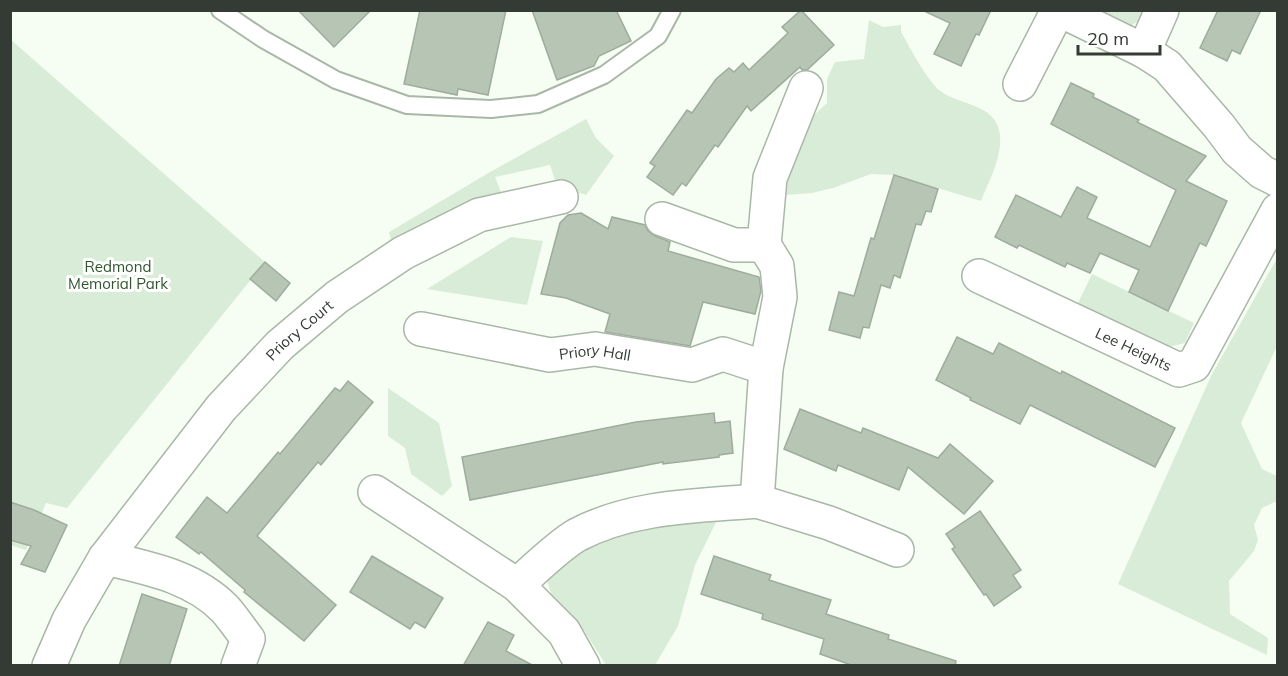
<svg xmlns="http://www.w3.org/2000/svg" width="1288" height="676" viewBox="0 0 1288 676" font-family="Mulish,sans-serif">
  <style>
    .green { fill: #d9ecd7 }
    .building { fill: #b7c5b5; stroke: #9eac9c; stroke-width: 1.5 }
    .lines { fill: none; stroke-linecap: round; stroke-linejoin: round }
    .service-casing { stroke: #a9b7a7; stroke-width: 20 }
    .minor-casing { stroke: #a9b7a7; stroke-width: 36 }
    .service { stroke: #fff; stroke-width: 16 }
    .minor { stroke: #fff; stroke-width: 33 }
    .labels { text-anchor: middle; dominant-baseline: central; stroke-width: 6; stroke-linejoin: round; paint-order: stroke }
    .park-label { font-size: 15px; fill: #31552e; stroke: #fff }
    .street-label { font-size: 15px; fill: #343a34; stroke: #fff }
  </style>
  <rect width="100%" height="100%" fill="#f6fef4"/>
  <g class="green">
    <polygon points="1092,11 1148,11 1145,17 1127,28"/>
    <path d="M869 20 883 27 901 25V32C911 49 925 77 939 90 950 99 964 101 977 107 981 109 986 111 989 114 1014 135 991 177 981 201L894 175 871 174 833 188 812 193 785 195 799 129 827 103V79L835 62 864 59Z"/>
    <polygon points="10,39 265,262 67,508 46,503 26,550 10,545"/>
    <polygon points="586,119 596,138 614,156 586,195 557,186 550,165 495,177 501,192 391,240 389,232 490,172"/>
    <polygon points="511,237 543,241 527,305 427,289"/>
    <polygon points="1277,258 1277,346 1241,423 1262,469 1277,476 1277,501 1262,508 1254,525 1258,540 1254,551 1229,581 1230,614 1268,638 1267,655 1118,584 1211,376"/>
    <polygon points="1092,274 1194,323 1185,343 1169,347 1078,303"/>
    <polygon points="388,388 439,423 452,486 442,496 411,474 405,448 388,436"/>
    <polygon points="719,516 695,565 678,626 655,665 606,665 585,632 552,597 547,580 571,553 611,531"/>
  </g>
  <g class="building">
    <polygon points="298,10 371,10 334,47"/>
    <polygon points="420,10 506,10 488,95 458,89 457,95 404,84"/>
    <polygon points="532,10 616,10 631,41 599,56 594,66 557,80"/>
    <polygon points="801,10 834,45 807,70 802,70 800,67 751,111 747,106 718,147 715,145 686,186 682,183 673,195 647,177 655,166 650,163 687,110 692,113 716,79 729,68 734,72 743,63 749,70 788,33 782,27"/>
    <polygon points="922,10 991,10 979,35 976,34 961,66 934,54 950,23"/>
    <polygon points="1218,10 1261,10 1240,54 1232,50 1227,61 1200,48"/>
    <polygon points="1071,83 1094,94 1093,97 1139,120 1137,122 1206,156 1186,181 1227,201 1206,246 1200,243 1168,311 1129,292 1139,270 1100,253 1090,273 1067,263 1065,267 1019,245 1017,248 995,237 1016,195 1061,217 1077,187 1097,197 1087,218 1150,247 1176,190 1051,124"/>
    <polygon points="894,175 938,189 931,212 926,211 921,225 916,224 900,278 894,275 890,288 881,285 869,328 863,327 860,338 829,330 839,292 854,296 871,238 874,239"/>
    <polygon points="581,213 608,229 612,217 645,225 648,231 655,236 670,242 668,251 759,277 761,291 755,314 703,302 690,346 605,332 610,314 566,298 541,294 560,223 568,215"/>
    <polygon points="265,262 290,283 276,301 250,279"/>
    <polygon points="957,337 993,354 999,343 1061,374 1062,371 1175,428 1155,467 1030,405 1020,424 970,400 971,398 936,380"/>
    <polygon points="348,381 373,402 321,465 318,462 257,536 336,605 304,641 244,592 245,590 201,552 199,554 176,537 207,497 227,513 278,452 280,454 335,388 340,391"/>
    <polygon points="800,409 861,433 863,428 938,458 950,444 993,481 964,514 908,467 899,490 838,465 836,471 784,449"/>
    <polygon points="714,413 715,423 730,421 733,453 719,455 719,457 663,464 663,462 470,500 462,457 636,422"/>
    <polygon points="10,502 34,510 67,525 45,572 21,564 31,546 10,540"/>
    <polygon points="980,511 1021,570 1013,575 1021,587 994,606 986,594 984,595 952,549 955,547 946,534"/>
    <polygon points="372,556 443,598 425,628 415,622 410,629 350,592"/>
    <polygon points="714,556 771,575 769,580 831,600 826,614 889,635 888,639 956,661 955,666 854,666 820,654 824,639 762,619 763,614 701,594"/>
    <polygon points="142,594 187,609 169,666 119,666"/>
    <polygon points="488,622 514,635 506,651 534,666 463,666"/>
  </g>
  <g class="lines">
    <g class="service-casing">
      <polyline id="service" points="220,10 263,39 336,80 407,105 491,109 538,104 604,75 658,36 672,10"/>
    </g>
    <g class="minor-casing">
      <g id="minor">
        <polyline points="1060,10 1144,51 1167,66 1219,126 1237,150 1262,172 1278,180"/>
        <polyline points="1144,51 1162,10"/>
        <polyline points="1020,84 1058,10"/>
        <polyline points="662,219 734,245 764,245"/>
        <path id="s1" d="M979 276 1179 370 1194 365 1278 210"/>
        <path id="s2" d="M421 329 550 355 595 349 692 365 723 354 766 368"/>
        <polyline points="375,492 517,585"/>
        <polyline points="757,501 829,523 897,550"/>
        <path d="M105 558C147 568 193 576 225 609 233 618 241 630 248 639L238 666"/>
        <path id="s3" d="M49 666 69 620 105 558 221 408 280 345 337 297 403 253 479 215 561 197"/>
        <path d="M583 666 564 632 517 585C534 570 558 546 577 535 632 506 696 506 757 501L766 368 780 297 777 266 764 245 770 178 806 88"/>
      </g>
    </g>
    <use href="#service" class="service"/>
    <use href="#minor" class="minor"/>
  </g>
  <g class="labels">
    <g class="park-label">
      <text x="118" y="266">Redmond<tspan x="118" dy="17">Memorial Park</tspan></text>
    </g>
    <g class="street-label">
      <text stroke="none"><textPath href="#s3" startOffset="422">Priory Court</textPath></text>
      <text stroke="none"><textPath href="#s1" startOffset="171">Lee Heights</textPath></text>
      <text stroke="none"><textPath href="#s2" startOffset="177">Priory Hall</textPath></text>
    </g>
  </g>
  <rect width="1288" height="676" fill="none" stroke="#343a34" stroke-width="24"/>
  <path d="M1078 45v9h82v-9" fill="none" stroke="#343a34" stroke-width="3"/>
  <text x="1087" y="45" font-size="18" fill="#343a34" stroke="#ffffff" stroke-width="4.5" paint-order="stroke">20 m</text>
</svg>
